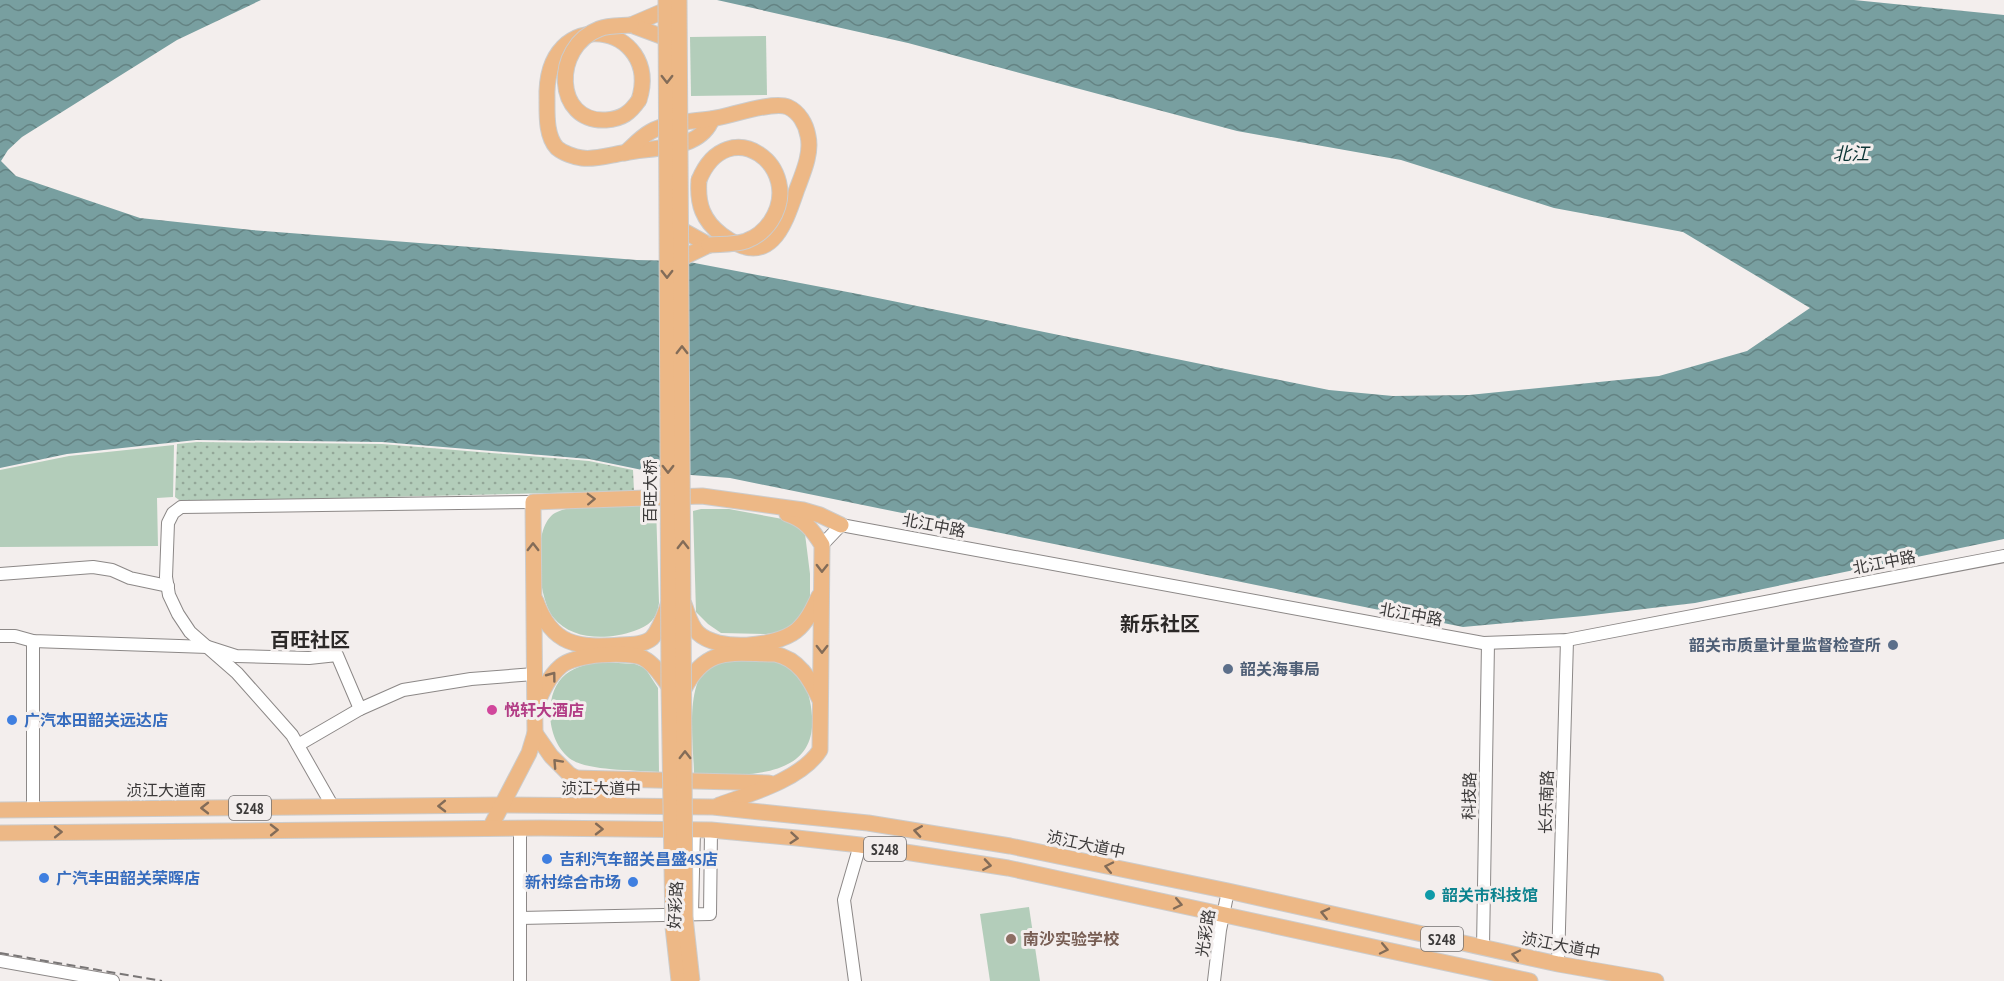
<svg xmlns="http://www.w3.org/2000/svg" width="2004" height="981" viewBox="0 0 2004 981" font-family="'PT Sans Narrow','Noto Sans SC',sans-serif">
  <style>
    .green { fill: #b3cdba }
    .park { fill: url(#park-dots) }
    .water { fill: url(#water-waves) }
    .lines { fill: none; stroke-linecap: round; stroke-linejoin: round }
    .minor-casing { stroke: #8c8887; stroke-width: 14 }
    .major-casing { stroke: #ccc; stroke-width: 17 }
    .minor { stroke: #fff; stroke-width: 12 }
    .major { stroke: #edb886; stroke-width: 15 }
    .rail { stroke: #797676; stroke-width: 2; stroke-dasharray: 9 4.5; stroke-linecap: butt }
    .major-bridge-casing { stroke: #ccc; stroke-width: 17; stroke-linecap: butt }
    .major-bridge { stroke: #edb886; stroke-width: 15 }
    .oneway { stroke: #836c58 }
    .service-dot { fill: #5c6f8a; stroke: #f3eeed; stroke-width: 2 }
    .hotel-dot { fill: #d1479c; stroke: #f3eeed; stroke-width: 2 }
    .shop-dot { fill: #3f7fe0; stroke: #f3eeed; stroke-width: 2 }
    .culture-dot { fill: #0f9aa8; stroke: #f3eeed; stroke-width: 2 }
    .education-dot { fill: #8d6e63; stroke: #f3eeed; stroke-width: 2 }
    .labels { text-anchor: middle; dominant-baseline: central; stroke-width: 6; stroke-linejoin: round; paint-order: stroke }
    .shield { fill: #f3eeed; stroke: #737070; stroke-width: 1.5 }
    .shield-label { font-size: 15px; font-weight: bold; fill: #3c3a3a }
    .street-label { font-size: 16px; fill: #3c3a3a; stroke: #f3eeed }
    .service-label { font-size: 16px; font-weight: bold; fill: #4e5e75; stroke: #f3eeed; text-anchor: end }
    .hotel-label { font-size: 16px; font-weight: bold; fill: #b23c85; stroke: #f3eeed; text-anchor: start }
    .shop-label { font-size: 16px; font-weight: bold; fill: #366cbe; stroke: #f3eeed; text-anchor: start }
    .culture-label { font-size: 16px; font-weight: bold; fill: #0d838f; stroke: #f3eeed; text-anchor: start }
    .education-label { font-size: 16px; font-weight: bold; fill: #785e54; stroke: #f3eeed; text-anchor: start }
    .water-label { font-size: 18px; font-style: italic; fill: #0b3434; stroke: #f3eeed }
    .quarter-label { font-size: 20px; font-weight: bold; fill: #2c2928; stroke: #f3eeed }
  </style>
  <defs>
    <pattern id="park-dots" width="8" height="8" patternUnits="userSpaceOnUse" patternTransform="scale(1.5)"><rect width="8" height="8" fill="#b3cdba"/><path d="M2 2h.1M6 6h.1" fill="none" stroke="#93a798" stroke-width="1.8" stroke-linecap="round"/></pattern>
    <pattern id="water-waves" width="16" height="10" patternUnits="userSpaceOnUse" patternTransform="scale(1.5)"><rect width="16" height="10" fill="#789fa0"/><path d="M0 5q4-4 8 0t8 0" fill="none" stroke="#648383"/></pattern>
  </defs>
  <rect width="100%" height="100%" fill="#f3eeed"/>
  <g class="green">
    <polygon points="766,36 767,95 691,96 690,37"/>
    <polygon points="174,445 173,497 157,498 158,546 0,547 0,470 69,456"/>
    <path d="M624 505 656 506 659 603C657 619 649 626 634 631 608 640 572 641 553 617 538 598 531 527 555 513 571 504 605 506 624 505Z"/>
    <polygon points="701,509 729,509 788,520 805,534 810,574 810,599 795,624 781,632 766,634 721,633 708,624 696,612 693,511"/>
    <path d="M779 659C801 677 810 686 812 716 817 782 739 775 694 775 694 749 684 683 709 667 722 658 762 660 779 659Z"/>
    <path d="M601 662 635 664 645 668 658 688 659 772C638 770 590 771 572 760 546 743 542 693 566 674 577 666 588 664 601 662Z"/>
    <polygon points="1029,907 1040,981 990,981 980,914"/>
  </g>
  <polygon class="park" points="197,442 382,444 589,461 633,470 634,491 182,502 175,497 177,444"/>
  <polygon class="water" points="0,0 261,0 177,40 22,137 8,150 1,161 16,176 140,218 252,230 637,260 684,261 858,294 1329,390 1393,396 1469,395 1659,376 1747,351 1810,308 1683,232 1554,208 1401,160 1237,131 908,43 717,0 1854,0 2004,15 2004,539 1695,603 1584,616 1463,627 730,478 652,472 589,459 382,442 196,440 67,454 0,468"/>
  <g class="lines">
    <g class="minor-casing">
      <g id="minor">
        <polyline points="822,545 841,525 1483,643 1567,640 2004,556"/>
        <polyline points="0,574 93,567 112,570 130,578 168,586"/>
        <polyline points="0,636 15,636 33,641 208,647 236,656 309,658 337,655 360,709"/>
        <polyline points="298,745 360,709 403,690 471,679 534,674"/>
        <polyline points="333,807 292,735 237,673 190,632 178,614 169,595 166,577 168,523 173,513 181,507 533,502"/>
        <polyline points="33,809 33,641"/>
        <polyline points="692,913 694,830"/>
        <polyline points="520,918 710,914 711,830"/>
        <polyline points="1483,948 1488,643"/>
        <polyline points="0,961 113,981"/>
        <polyline points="1558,964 1567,640"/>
        <polyline points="520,981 520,828"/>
        <polyline points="855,981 844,900 860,845"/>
        <polyline points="1214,981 1220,930 1228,891"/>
      </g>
    </g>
    <g class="major-casing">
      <g id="major">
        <polyline points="631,25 666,10"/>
        <polyline points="631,25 666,38"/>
        <path d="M639 100C663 24 543 0 547 100 547 115 546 136 557 148 563 153 574 157 582 158 595 160 610 155 623 153 645 149 669 149 690 141 701 136 708 130 712 119"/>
        <path d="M625 153C633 146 641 137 650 132 671 120 698 122 721 117 736 114 774 101 788 107 799 112 806 124 808 136 812 153 803 173 797 189 784 227 770 270 722 235 703 221 697 204 699 180"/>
        <polyline points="682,230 709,245"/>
        <polyline points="682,258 709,245"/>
        <path d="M536 601C552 646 578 648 621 645 630 645 644 645 652 638 660 629 664 616 668 605"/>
        <path d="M684 604C688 614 690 625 698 633 718 652 775 647 796 631 807 622 813 609 819 596"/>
        <path d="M684 689C707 645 732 654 775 654 799 659 810 679 820 700"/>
        <path d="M536 706C542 692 549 676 561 666 574 654 628 651 643 658 655 664 661 676 669 686"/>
        <polyline points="535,733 551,756 569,774 621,804"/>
        <polyline points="574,778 769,783"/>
        <path d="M719 805C750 794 802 779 820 750L822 545C812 529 805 520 787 514"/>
        <polyline points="0,810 501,805 623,806 713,807 799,816 868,823 1010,846 1228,891 1558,964 1656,981"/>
        <polyline points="490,828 529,753 535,733 533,502 702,496 803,510 820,515 841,525"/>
        <polyline points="0,833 541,828 711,830 797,838 860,845 1008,868 1530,981"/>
      </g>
    </g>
    <use href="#minor" class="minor"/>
    <use href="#major" class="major"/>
    <polyline class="rail" points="0,953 162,981"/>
    <g class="major-bridge-casing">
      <g id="major-bridge">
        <polyline points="666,0 669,686 673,927 679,981"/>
        <polyline points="679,0 685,917 692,981"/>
        <path d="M631 25C620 26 609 25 599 29 552 47 554 123 606 120 622 119 630 113 639 100"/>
        <path d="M699 180C728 110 806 167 771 221 765 230 757 237 746 241 734 245 722 244 709 245"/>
      </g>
    </g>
    <use href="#major-bridge" class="major-bridge"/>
  </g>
  <defs><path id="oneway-chevron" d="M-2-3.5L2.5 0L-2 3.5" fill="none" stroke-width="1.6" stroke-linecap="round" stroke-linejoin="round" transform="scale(1.5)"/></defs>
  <g class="oneway">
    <use href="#oneway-chevron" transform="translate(667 79) rotate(90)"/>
    <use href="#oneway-chevron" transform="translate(667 274) rotate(90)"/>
    <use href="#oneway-chevron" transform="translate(682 350) rotate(-90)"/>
    <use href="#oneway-chevron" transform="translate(668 469) rotate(90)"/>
    <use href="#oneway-chevron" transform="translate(591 499) rotate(-2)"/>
    <use href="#oneway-chevron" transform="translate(683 545) rotate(-90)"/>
    <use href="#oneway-chevron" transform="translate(533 547) rotate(-90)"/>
    <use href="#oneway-chevron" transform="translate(822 568) rotate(91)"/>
    <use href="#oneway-chevron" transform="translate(822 649) rotate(90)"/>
    <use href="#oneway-chevron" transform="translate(552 676) rotate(-53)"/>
    <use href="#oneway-chevron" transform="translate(685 755) rotate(-90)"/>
    <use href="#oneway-chevron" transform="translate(557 763) rotate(-133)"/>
    <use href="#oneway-chevron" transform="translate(442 806) rotate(179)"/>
    <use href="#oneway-chevron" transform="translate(205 808) rotate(180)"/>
    <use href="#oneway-chevron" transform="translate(599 829) rotate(1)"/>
    <use href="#oneway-chevron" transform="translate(274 830) rotate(-1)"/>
    <use href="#oneway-chevron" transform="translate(918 831) rotate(-171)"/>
    <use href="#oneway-chevron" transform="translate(58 832) rotate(-1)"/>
    <use href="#oneway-chevron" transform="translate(794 838) rotate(5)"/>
    <use href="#oneway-chevron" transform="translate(987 865) rotate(9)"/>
    <use href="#oneway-chevron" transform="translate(1109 867) rotate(-168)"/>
    <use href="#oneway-chevron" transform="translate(1178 904) rotate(12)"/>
    <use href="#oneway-chevron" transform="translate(1325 913) rotate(-167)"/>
    <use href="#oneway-chevron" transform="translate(1384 949) rotate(12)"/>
    <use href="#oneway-chevron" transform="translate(1516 955) rotate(-168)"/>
  </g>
  <g class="service-dot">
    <circle cx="1893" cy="645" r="6"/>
    <circle cx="1228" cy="669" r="6"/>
  </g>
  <circle class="hotel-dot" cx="492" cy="710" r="6"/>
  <g class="shop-dot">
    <circle cx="12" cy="720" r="6"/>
    <circle cx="547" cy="859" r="6"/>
    <circle cx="44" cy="878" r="6"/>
    <circle cx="633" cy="882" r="6"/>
  </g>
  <circle class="culture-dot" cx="1430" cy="895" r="6"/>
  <circle class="education-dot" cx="1011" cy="939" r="6"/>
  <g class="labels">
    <g class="shield">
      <rect x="229" y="796" width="42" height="24" rx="4.5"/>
      <rect x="864" y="837" width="42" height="24" rx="4.5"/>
      <rect x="1421" y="927" width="42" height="24" rx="4.5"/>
    </g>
    <g class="shield-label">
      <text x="250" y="808">S248</text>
      <text x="885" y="849">S248</text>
      <text x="1442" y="939">S248</text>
    </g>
    <g class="street-label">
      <text transform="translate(650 491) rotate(-90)">百旺大桥</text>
      <text transform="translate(934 525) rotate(11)">北江中路</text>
      <text transform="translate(1884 562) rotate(-11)">北江中路</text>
      <text transform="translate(1411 614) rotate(10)">北江中路</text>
      <text x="601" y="788">浈江大道中</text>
      <text x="166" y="790">浈江大道南</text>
      <text transform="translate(1469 796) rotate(-89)">科技路</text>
      <text transform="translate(1546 802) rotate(-88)">长乐南路</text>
      <text transform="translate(1086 844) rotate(12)">浈江大道中</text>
      <text transform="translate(675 905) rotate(-87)">好彩路</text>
      <text transform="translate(1205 933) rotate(-81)">光彩路</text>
      <text transform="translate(1561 945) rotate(11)">浈江大道中</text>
    </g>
    <g class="service-label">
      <text x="1881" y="645">韶关市质量计量监督检查所</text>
      <text x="1240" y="669" text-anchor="start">韶关海事局</text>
    </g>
    <g class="hotel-label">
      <text x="504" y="710">悦轩大酒店</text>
    </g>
    <g class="shop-label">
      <text x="24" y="720">广汽本田韶关远达店</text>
      <text x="559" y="859">吉利汽车韶关昌盛4S店</text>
      <text x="56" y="878">广汽丰田韶关荣晖店</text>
      <text x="621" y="882" text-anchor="end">新村综合市场</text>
    </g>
    <g class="culture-label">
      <text x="1442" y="895">韶关市科技馆</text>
    </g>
    <g class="education-label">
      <text x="1023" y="939">南沙实验学校</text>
    </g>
    <g class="water-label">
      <text x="1851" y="153">北江</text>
    </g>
    <g class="quarter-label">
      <text x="1160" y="624">新乐社区</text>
      <text x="310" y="640">百旺社区</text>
    </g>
  </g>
</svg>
